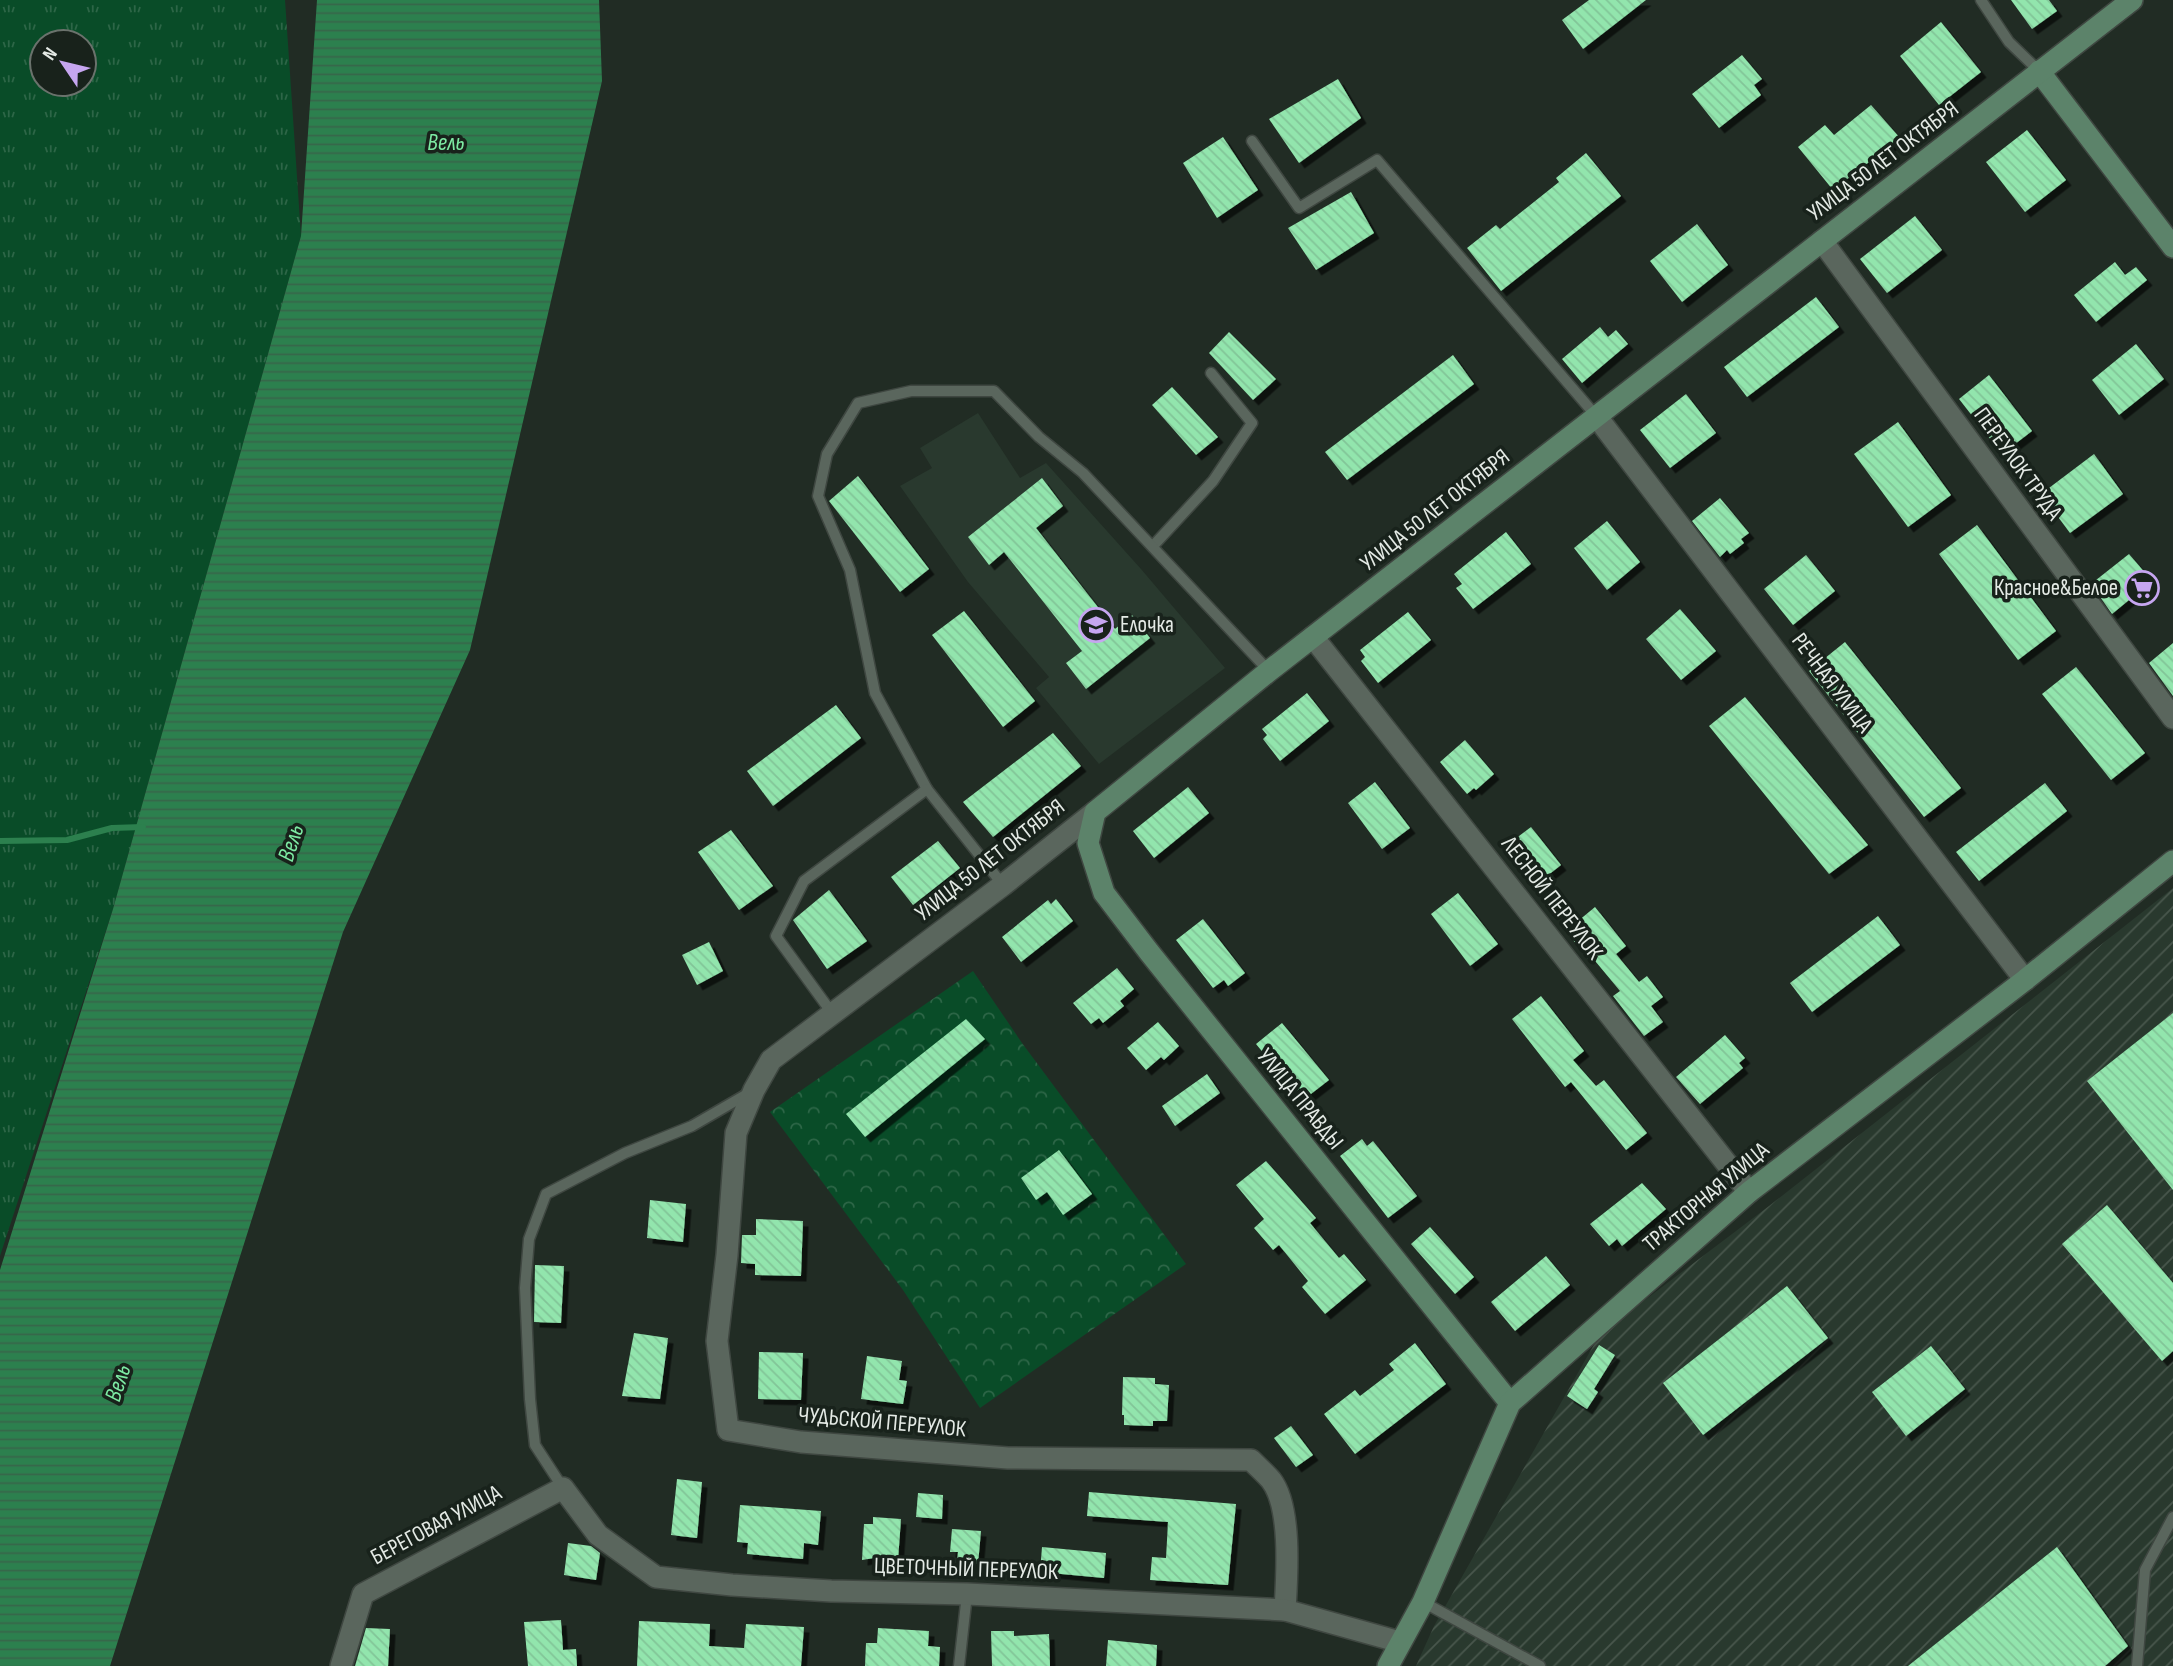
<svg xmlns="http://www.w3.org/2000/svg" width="2173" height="1666" viewBox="0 0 2173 1666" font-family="'Sofia Sans Condensed',sans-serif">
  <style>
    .built { fill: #29392e }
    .industrial { fill: url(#industrial-furrows) }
    .grass { fill: url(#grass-tufts); fill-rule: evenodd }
    .park { fill: url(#park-crowns) }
    .water { fill: url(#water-rules) }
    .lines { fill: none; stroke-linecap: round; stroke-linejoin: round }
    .stream { stroke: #2c804e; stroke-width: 6 }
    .building { fill: url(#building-back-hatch); filter: url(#shadow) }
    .lane-casing { stroke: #3f4741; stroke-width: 13 }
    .street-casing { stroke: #3f4741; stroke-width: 24 }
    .secondary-casing { stroke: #3f4741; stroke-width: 24 }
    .lane { stroke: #5a665d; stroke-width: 10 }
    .street { stroke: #5a665d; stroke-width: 21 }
    .secondary { stroke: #5c836a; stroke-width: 21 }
    .labels { text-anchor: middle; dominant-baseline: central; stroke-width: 7; stroke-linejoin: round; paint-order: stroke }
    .street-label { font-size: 23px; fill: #e4eae5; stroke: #18221b }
    .poi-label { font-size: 23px; fill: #e4eae5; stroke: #18221b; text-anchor: end }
    .water-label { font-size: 24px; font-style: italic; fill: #7deaa3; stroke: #18221b }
  </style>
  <defs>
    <pattern id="industrial-furrows" width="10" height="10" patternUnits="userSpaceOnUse" patternTransform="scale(1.75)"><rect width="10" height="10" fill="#29392e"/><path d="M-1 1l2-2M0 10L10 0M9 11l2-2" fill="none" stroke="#48564c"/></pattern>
    <pattern id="grass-tufts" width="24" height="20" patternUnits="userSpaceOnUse" patternTransform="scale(1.75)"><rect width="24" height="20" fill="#094c28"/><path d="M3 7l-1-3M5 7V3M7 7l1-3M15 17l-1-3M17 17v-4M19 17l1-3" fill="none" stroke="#2d6647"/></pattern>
    <pattern id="park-crowns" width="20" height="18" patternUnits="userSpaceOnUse" patternTransform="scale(1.75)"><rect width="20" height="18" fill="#094c28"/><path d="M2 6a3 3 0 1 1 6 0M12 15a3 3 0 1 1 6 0" fill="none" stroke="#2d6647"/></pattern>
    <pattern id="water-rules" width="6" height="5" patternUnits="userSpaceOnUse" patternTransform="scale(1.75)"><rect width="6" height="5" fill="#2c804e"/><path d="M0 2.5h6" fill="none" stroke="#37664a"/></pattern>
    <pattern id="building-back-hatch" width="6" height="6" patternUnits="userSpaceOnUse" patternTransform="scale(1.75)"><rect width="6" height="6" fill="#92e5ad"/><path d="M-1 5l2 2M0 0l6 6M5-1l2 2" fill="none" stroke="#82c598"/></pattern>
    <filter id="shadow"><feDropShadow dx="5.5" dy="5.5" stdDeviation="0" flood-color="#0009"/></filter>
  </defs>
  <rect width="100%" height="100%" fill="#212c24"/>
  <polygon class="built" points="978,413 1020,478 1046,463 1141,569 1225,668 1099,764 1036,688 1049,677 968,582 900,486 932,468 920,448"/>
  <polygon class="industrial" points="2173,888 2173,1666 1416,1666 1434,1626 1600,1334 1769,1206"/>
  <path class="grass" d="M0 0H285L301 236 113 909 0 1256ZM42 42H84V84H42Z"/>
  <polygon class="park" points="973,971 1022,1043 1186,1264 980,1408 903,1290 770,1112"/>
  <polygon class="water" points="317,0 599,0 602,81 470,650 343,932 110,1666 0,1666 0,1270 113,909 301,236"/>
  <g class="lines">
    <polyline class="stream" points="0,841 67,840 112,828 143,827"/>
  </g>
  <g class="building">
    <polygon points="1589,0 1646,0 1583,49 1562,20"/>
    <polygon points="2011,0 2049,0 2057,11 2032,29"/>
    <polygon points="1941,22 1981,72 1939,105 1900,56"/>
    <polygon points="1742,55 1762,79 1754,85 1761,95 1719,128 1692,94"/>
    <polygon points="1338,79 1361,118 1299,163 1269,119"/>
    <polygon points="1871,105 1900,138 1833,190 1798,147 1825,125 1834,135"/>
    <polygon points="2027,130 2066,180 2025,212 1986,162"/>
    <polygon points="1223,137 1258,190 1217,218 1183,163"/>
    <polygon points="1586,153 1621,196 1501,291 1467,248 1496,225 1500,229 1559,182 1556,178"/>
    <polygon points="1351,192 1374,233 1316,270 1288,228"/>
    <polygon points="1915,216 1942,250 1887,293 1860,259"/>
    <polygon points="1697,224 1728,265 1682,302 1650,261"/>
    <polygon points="2115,262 2125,275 2136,267 2147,280 2096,322 2074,295"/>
    <polygon points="1816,297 1839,327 1747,397 1724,367"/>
    <polygon points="1600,327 1608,337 1616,330 1628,344 1582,383 1562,359"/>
    <polygon points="1229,332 1276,379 1253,400 1209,353"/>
    <polygon points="2136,344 2164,379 2119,415 2092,380"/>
    <polygon points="1453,355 1474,384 1347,480 1325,452"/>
    <polygon points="1989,375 2032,431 2002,454 1959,399"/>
    <polygon points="1172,387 1218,437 1196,455 1152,405"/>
    <polygon points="1686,394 1716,433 1670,468 1640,430"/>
    <polygon points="1898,422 1951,495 1908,527 1854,454"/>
    <polygon points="2094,454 2123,494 2070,533 2041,494"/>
    <polygon points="858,476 929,569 900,592 829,501"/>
    <polygon points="1042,478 1063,506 1036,528 1115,629 1132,615 1150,638 1086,689 1066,663 1082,651 1004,552 989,565 968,537"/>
    <polygon points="1720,498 1749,533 1741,539 1744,543 1730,554 1727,550 1720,557 1692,521"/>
    <polygon points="1607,521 1640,562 1607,590 1574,548"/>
    <polygon points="1977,525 2056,631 2018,660 1939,554"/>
    <polygon points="1506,532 1531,564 1473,609 1456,588 1462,584 1454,574"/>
    <polygon points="2129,554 2152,581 2112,614 2091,584"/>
    <polygon points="1806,555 1835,591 1793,625 1764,589"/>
    <polygon points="1680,609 1716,651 1681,680 1646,639"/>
    <polygon points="964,611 1035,701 1003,727 932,635"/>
    <polygon points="1408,612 1431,640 1378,683 1361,661 1365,657 1360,650"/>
    <polygon points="1845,642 1961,788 1924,817 1809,671"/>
    <polygon points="2173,643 2173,696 2149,663"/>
    <polygon points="2076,667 2145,753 2111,780 2042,694"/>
    <polygon points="1307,693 1329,721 1280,761 1263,739 1267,735 1262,729"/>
    <polygon points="1745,697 1868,845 1829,874 1709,726"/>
    <polygon points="836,705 861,738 773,806 747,771"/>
    <polygon points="1053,733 1081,766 993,837 963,802"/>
    <polygon points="1465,740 1494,774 1476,790 1474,788 1467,794 1440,762"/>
    <polygon points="1375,782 1410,828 1382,849 1348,803"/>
    <polygon points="2045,783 2067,811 1979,881 1956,852"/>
    <polygon points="1188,787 1209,813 1154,858 1133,831"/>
    <polygon points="1531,827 1561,865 1533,887 1503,848"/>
    <polygon points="731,830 773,886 739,910 698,852"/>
    <polygon points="938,841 960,868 913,905 891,877"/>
    <polygon points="829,890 867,941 827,969 793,920"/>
    <polygon points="1458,893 1498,944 1470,966 1431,914"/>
    <polygon points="1056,899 1073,921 1021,962 1002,937 1048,900 1051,904"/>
    <polygon points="1595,907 1626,946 1616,954 1639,982 1647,976 1663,997 1651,1006 1663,1022 1644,1036 1613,996 1620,991 1591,956 1588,959 1566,931"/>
    <polygon points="1878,916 1900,945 1812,1012 1790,983"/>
    <polygon points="1203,919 1245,973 1228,986 1224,980 1213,988 1176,940"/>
    <polygon points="709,942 723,971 697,985 682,955"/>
    <polygon points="1117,968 1134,989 1120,1001 1124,1006 1103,1023 1099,1018 1091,1024 1073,1003"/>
    <polygon points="1541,996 1584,1051 1573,1060 1596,1086 1604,1080 1647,1133 1626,1150 1571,1082 1565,1087 1512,1019"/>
    <polygon points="2173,1013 2173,1190 2087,1081"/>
    <polygon points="966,1019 985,1039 865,1137 846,1114"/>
    <polygon points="1158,1022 1179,1046 1164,1060 1161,1057 1146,1070 1127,1048"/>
    <polygon points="1282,1023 1329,1080 1307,1097 1300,1088 1295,1092 1256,1044"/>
    <polygon points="1725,1035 1745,1058 1739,1063 1743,1068 1700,1104 1676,1077"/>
    <polygon points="1207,1074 1220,1093 1175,1126 1162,1106"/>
    <polygon points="1362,1139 1367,1146 1373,1141 1417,1196 1388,1218 1340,1156"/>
    <polygon points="1059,1150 1092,1194 1063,1215 1047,1192 1036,1200 1021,1178"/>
    <polygon points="1266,1161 1316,1218 1310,1223 1339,1258 1344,1254 1366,1280 1325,1314 1302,1287 1308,1281 1279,1245 1273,1250 1254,1228 1264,1219 1236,1185"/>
    <polygon points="1642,1183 1666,1209 1622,1246 1617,1239 1609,1246 1590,1224"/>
    <polygon points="650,1200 686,1204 683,1242 647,1238"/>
    <polygon points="2107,1205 2173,1283 2173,1351 2162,1361 2062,1244"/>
    <polygon points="756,1219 803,1221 801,1276 755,1275 755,1264 741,1263 742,1235 756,1235"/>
    <polygon points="1430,1227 1474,1277 1455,1294 1411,1244"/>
    <polygon points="1546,1256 1570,1285 1515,1331 1491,1302"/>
    <polygon points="535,1265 564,1266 561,1323 534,1322"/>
    <polygon points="1787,1286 1828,1338 1703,1435 1663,1383"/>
    <polygon points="634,1333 668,1338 660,1399 622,1396"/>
    <polygon points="1415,1343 1446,1384 1355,1454 1324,1414 1355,1390 1360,1396 1394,1370 1389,1364"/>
    <polygon points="1599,1345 1615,1355 1594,1389 1598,1392 1587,1409 1567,1396"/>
    <polygon points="1931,1346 1965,1389 1906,1436 1872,1392"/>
    <polygon points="759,1352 803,1353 801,1400 758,1399"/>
    <polygon points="867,1356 902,1361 899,1380 907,1381 903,1404 861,1399"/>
    <polygon points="1123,1377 1155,1378 1155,1384 1169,1385 1167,1421 1153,1421 1153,1426 1124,1425 1124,1415 1122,1415"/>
    <polygon points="1291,1426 1313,1455 1296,1467 1274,1438"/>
    <polygon points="677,1479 702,1482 697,1538 671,1535"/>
    <polygon points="1089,1492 1236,1504 1228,1585 1150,1580 1152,1557 1166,1558 1168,1522 1087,1516"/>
    <polygon points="918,1493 943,1495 942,1519 916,1517"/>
    <polygon points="740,1505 821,1511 818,1545 804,1543 803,1559 747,1554 748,1543 737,1542"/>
    <polygon points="873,1517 901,1519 898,1560 892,1559 892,1570 873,1569 874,1558 862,1560 864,1524 873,1524"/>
    <polygon points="952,1529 981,1531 978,1564 957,1562 958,1552 950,1552"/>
    <polygon points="568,1543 591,1546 600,1553 596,1580 564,1575"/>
    <polygon points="1042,1547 1106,1553 1104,1578 1040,1572"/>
    <polygon points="2057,1547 2128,1646 2105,1666 1908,1666"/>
    <polygon points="561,1620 563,1650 576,1649 577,1666 528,1666 524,1622"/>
    <polygon points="639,1621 710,1624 709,1646 744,1648 746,1624 804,1627 801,1666 637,1666"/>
    <polygon points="366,1628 390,1629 388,1666 355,1666"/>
    <polygon points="878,1628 929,1631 928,1646 940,1647 939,1666 865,1666 866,1643 877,1643"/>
    <polygon points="991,1631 1014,1631 1014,1636 1049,1634 1050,1666 992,1666"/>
    <polygon points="1108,1640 1157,1645 1156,1666 1106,1666"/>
  </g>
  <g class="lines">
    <g class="lane-casing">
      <g id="lane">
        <polyline points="1981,0 2009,42 2039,71"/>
        <polyline points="1252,141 1299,208 1377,160 1597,417"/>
        <polyline points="1153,546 1213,481 1252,423 1211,373"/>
        <polyline points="1003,885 927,789 875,693 850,570 818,496 827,454 858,403 911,391 994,391 1039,437 1083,473 1269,671"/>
        <polyline points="832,1013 776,936 804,881 927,789"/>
        <polyline points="563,1488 535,1445 530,1399 525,1288 529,1239 546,1194 625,1153 692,1126 749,1093"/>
        <polyline points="1423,1602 1540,1666"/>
        <polyline points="959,1666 967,1594"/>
        <polyline points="2137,1666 2145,1570 2173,1517"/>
      </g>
    </g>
    <g class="street-casing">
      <g id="street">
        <polyline points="1822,241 2173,718"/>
        <polyline points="1597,417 2025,980"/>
        <polyline points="1313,637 1749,1192"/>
        <path d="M1095 812 1003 885 771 1060 754 1090 736 1133 727 1255 717 1341 728 1430 801 1442 1008 1458 1251 1460C1258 1467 1265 1473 1271 1480 1292 1507 1287 1576 1285 1610"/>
        <polyline points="341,1666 363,1594 563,1488 598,1535 656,1577 732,1585 831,1591 967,1594 1285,1610 1400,1642"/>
      </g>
    </g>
    <g class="secondary-casing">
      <g id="secondary">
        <polyline points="2039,71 2173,247"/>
        <polyline points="1510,1403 1149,952 1104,893 1088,843 1095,812 1269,671 2132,0"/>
        <polyline points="1388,1666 1423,1602 1510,1403 1749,1192 2025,980 2173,861"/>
      </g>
    </g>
    <use href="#lane" class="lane"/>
    <use href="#street" class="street"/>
    <use href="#secondary" class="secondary"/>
  </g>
  <defs>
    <g id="supermarket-ring" transform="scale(1.75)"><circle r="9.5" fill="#18221b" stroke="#c6a6f0" stroke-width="1.5"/><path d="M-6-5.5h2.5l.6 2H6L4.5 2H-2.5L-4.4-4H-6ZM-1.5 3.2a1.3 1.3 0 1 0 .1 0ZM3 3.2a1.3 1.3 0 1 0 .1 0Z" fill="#c6a6f0"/></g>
    <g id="school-ring" transform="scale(1.75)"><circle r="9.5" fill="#18221b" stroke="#c6a6f0" stroke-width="1.5"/><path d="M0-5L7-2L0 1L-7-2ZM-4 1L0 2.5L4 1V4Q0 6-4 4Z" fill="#c6a6f0"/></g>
  </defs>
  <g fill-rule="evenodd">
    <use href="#supermarket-ring" x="2142" y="588"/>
    <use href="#school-ring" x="1096" y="625"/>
  </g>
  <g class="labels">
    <g class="street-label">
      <text transform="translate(1883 161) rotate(-37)">УЛИЦА 50 ЛЕТ ОКТЯБРЯ</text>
      <text transform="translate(2018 464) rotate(54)">ПЕРЕУЛОК ТРУДА</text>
      <text transform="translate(1435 510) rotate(-38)">УЛИЦА 50 ЛЕТ ОКТЯБРЯ</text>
      <text transform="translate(1832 683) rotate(53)">РЕЧНАЯ УЛИЦА</text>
      <text transform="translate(990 860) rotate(-38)">УЛИЦА 50 ЛЕТ ОКТЯБРЯ</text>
      <text transform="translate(1552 898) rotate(52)">ЛЕСНОЙ ПЕРЕУЛОК</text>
      <text transform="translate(1300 1099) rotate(51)">УЛИЦА ПРАВДЫ</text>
      <text transform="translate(1706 1197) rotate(-40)">ТРАКТОРНАЯ УЛИЦА</text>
      <text transform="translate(882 1422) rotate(5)">ЧУДЬСКОЙ ПЕРЕУЛОК</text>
      <text transform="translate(436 1525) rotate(-28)">БЕРЕГОВАЯ УЛИЦА</text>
      <text transform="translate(966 1569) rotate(2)">ЦВЕТОЧНЫЙ ПЕРЕУЛОК</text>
    </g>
    <g class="poi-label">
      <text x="2118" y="588">Красное&amp;Белое</text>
      <text x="1120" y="625" text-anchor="start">Елочка</text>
    </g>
    <g class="water-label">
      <text x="446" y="142">Вель</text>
      <text transform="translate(291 843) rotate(-72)">Вель</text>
      <text transform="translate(118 1383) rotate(-72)">Вель</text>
    </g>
  </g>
  <g transform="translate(63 63) rotate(305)"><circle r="33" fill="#18221b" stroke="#6a726c" stroke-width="2"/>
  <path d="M0-5L12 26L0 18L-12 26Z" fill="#c6a6f0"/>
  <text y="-10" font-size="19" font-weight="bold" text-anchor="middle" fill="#e4eae5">N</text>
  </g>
</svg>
